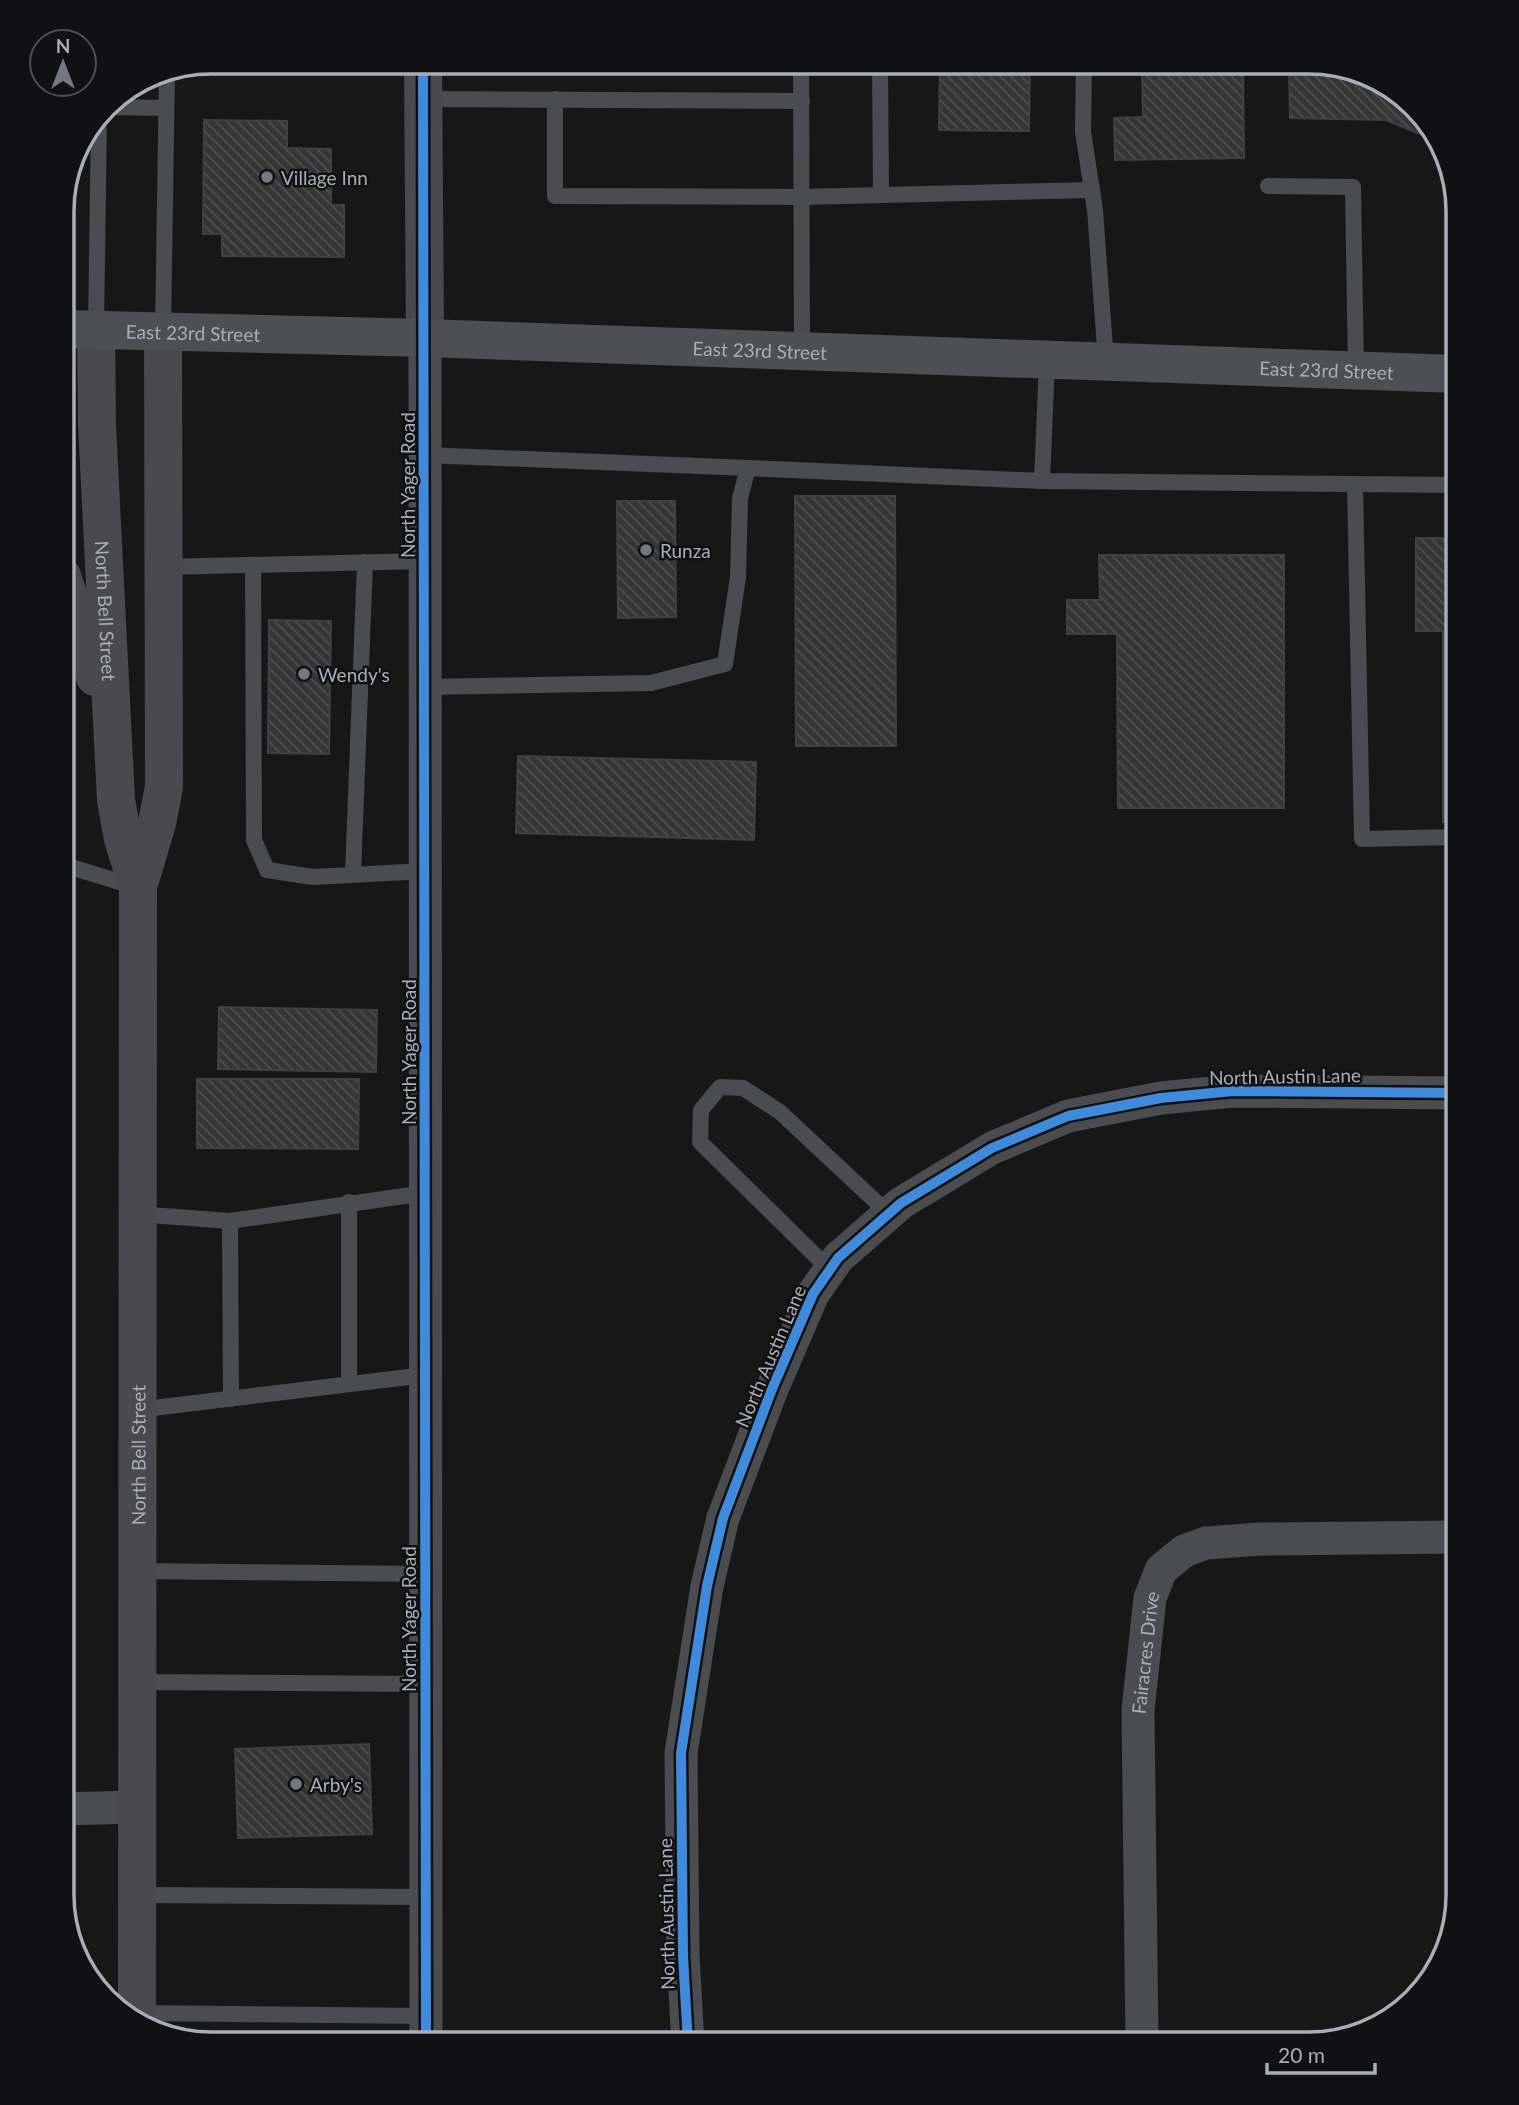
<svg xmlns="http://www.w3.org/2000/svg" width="1519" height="2105" viewBox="0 0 1519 2105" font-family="Lato,sans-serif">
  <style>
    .building { fill: url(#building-back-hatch); stroke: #3f4043; stroke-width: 2 }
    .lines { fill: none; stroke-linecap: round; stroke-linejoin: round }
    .lane { stroke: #4b4c50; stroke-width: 16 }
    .street { stroke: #4b4c50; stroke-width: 33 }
    .secondary { stroke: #4a4a4e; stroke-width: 38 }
    .primary { stroke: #4d4f52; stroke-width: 38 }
    .cycleway-casing { stroke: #111113; stroke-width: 15 }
    .cycleway { stroke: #408adc; stroke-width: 10 }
    .poi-dot { fill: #757880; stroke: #111113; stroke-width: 2.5 }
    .labels { text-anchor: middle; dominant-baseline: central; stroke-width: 5; stroke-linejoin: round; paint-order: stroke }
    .poi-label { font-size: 19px; fill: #a8adb8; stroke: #111113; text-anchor: start }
    .street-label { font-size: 19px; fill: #a8adb8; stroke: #111113 }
    .rim { fill: none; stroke: #a8adb8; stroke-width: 3.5 }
  </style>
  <defs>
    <pattern id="building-back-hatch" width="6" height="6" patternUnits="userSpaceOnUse" patternTransform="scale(1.75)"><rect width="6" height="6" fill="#353536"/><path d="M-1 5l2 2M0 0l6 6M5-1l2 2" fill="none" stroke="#4f5051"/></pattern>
  </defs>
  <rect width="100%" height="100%" fill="#171717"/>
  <g class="building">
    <polygon points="940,61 1030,61 1029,131 939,130"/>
    <polygon points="1142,62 1243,62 1244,158 1115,160 1114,118 1143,117"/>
    <polygon points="1289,62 1318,62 1383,81 1424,122 1420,134 1386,120 1290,118"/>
    <polygon points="204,120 287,121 287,148 331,149 331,205 344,205 344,257 222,256 222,234 203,234"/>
    <polygon points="795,496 895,496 896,746 796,746"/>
    <polygon points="617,501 675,501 676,617 618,618"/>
    <polygon points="1446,510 1458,510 1458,822 1443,822 1443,631 1416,631 1416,538 1446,538"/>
    <polygon points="1099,555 1284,555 1284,808 1118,808 1117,634 1067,634 1067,600 1100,600"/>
    <polygon points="269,620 331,621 329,754 268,753"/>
    <polygon points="518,756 756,762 754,840 516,833"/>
    <polygon points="219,1007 377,1010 376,1072 218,1069"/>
    <polygon points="197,1079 359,1079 358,1149 197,1148"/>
    <polygon points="369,1744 372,1834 238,1838 235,1749"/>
  </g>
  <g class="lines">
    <g class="lane">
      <polyline points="801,61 802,352"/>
      <polyline points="880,61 881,195"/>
      <polyline points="1084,61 1083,132 1095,210 1106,362"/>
      <polyline points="424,99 802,101"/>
      <polyline points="555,99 555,196 801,197 1092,190"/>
      <polyline points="105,107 166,108"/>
      <polyline points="1268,186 1353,187 1356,371"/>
      <polyline points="96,329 99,115"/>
      <polyline points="163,331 167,70"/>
      <polyline points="425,455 748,468 740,498 738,577 725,664 651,683 425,687"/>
      <polyline points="748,468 1042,481 1458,485"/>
      <polyline points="1042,481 1047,361"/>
      <polyline points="1355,484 1362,839 1458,837"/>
      <polyline points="253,565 254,840 267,870 313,877 425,871"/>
      <polyline points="163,567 425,561"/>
      <polyline points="61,864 136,887"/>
      <polyline points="353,874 365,562"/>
      <polyline points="137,1214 230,1221 231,1399"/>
      <polyline points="230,1221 425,1193"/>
      <polyline points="830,1270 700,1142 701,1110 720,1087 743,1088 780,1112 889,1214"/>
      <polyline points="349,1384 349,1202"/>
      <polyline points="137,1410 425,1375"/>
      <polyline points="137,1571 425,1574"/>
      <polyline points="137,1682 426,1684"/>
      <polyline points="137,1895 426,1897"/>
      <polyline points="137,2013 426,2016"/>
    </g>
    <g class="street">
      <polyline points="425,338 426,2044"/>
      <polyline points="61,1809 137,1807"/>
      <polyline points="688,2044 683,1956 681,1753 707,1586 723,1518 772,1389 813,1294 838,1258 901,1203 992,1148 1068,1116 1161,1098 1233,1091 1458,1093"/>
      <path id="s1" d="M1142 2044 1138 1710 1150 1598 1161 1570 1184 1551 1206 1543 1260 1539 1458 1537"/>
    </g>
    <g class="secondary">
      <polyline points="423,61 425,338"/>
      <path id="s2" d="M96 329 97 425 116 800 123 839 138 887"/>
      <polyline points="62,576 95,677"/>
      <path id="s3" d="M137 2024 138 887 157 823 164 787 163 331"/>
    </g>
    <path class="primary" id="s4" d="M62 329 425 338 1458 374"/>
    <g class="cycleway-casing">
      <g id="cycleway">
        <polyline points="423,61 426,2044"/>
        <polyline points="688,2044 683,1956 681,1753 707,1586 723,1518 772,1389 813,1294 838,1258 901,1203 992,1148 1068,1116 1161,1098 1233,1091 1458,1093"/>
      </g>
    </g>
    <use href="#cycleway" class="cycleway"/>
  </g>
  <g class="poi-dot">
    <circle cx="267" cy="177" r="7"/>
    <circle cx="646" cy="550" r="7"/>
    <circle cx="304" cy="674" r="7"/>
    <circle cx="296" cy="1784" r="7"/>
  </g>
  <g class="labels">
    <g class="poi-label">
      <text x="281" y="177">Village Inn</text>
      <text x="660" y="550">Runza</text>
      <text x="318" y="674">Wendy's</text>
      <text x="310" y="1784">Arby's</text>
    </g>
    <g class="street-label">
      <text stroke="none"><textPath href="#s4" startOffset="131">East 23rd Street</textPath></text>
      <text stroke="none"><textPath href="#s4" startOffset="698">East 23rd Street</textPath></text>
      <text stroke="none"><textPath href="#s4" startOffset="1265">East 23rd Street</textPath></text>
      <text transform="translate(407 485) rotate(-90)">North Yager Road</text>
      <text stroke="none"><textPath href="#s2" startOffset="282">North Bell Street</textPath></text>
      <text transform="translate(408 1052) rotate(-90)">North Yager Road</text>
      <text transform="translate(1285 1076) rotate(-1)">North Austin Lane</text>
      <text transform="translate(770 1356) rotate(-67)">North Austin Lane</text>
      <text stroke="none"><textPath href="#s3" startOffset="569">North Bell Street</textPath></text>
      <text transform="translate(408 1619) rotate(-90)">North Yager Road</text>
      <text stroke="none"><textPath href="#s1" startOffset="392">Fairacres Drive</textPath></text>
      <text transform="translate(666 1914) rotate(-91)">North Austin Lane</text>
    </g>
  </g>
  <path d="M0 0H1519V2105H0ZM211 74H1309A137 137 0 0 1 1446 211V1895A137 137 0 0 1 1309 2032H211A137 137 0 0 1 74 1895V211A137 137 0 0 1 211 74Z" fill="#111113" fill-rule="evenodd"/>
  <path class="rim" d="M211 74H1309A137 137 0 0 1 1446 211V1895A137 137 0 0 1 1309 2032H211A137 137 0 0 1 74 1895V211A137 137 0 0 1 211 74Z"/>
  <g transform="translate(63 63)"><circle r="33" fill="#111113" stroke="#4d4f55" stroke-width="2"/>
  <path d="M0-5L12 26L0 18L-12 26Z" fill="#757880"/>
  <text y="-10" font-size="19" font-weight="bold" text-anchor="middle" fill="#a8adb8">N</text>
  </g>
  <path d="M1267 2063v10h108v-10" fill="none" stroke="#a8adb8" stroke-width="3.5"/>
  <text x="1278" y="2063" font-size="21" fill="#a8adb8" stroke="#111113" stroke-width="5" paint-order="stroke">20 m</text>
</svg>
